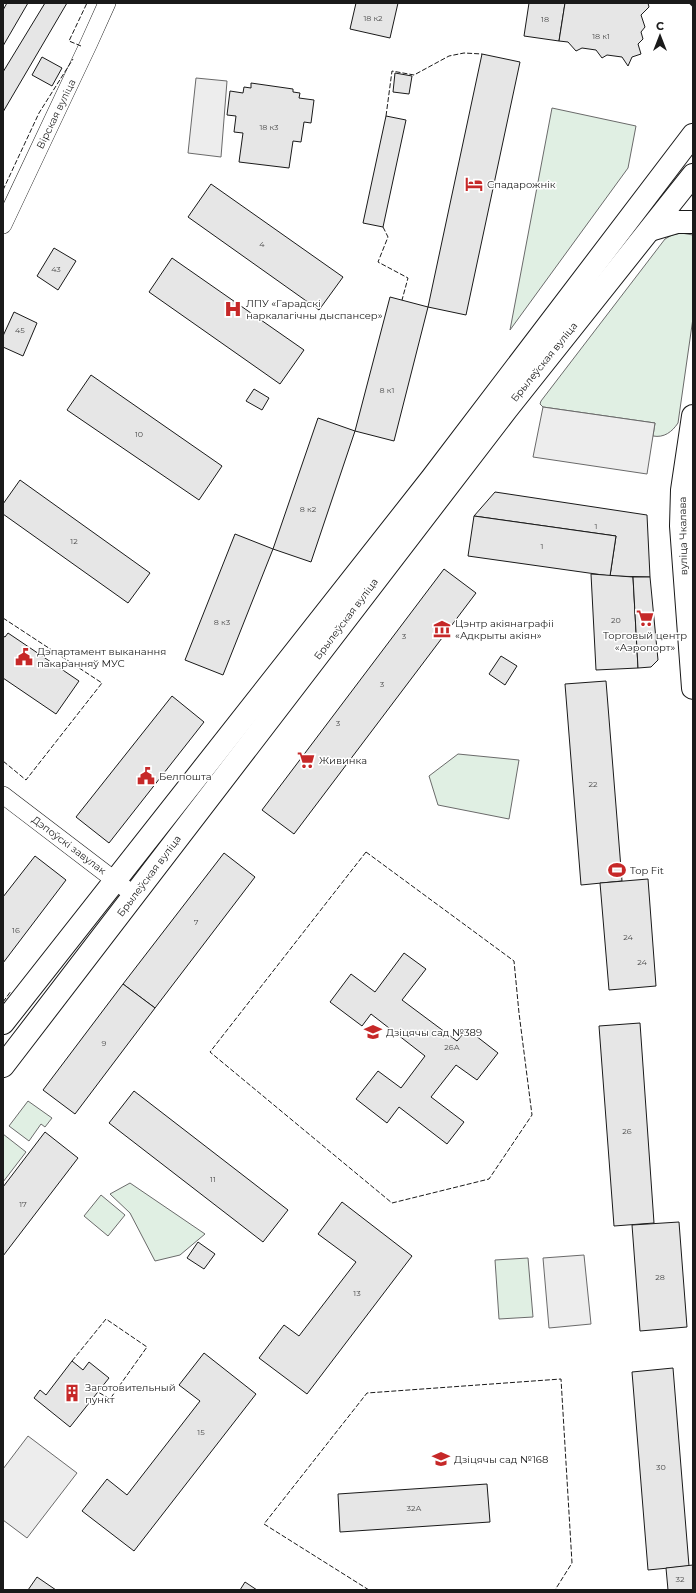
<svg xmlns="http://www.w3.org/2000/svg" width="696" height="1593" viewBox="0 0 696 1593" font-family="Montserrat,sans-serif">
  <style>
    .green { fill: #e0efe3; stroke: #6a6a6a }
    .parking { fill: #ededed; stroke: #6a6a6a }
    .building { fill: #e6e6e6; stroke: #1a1a1a }
    .lines { fill: none; stroke-linecap: round; stroke-linejoin: round }
    .minor-casing { stroke: #1a1a1a; stroke-width: 18 }
    .secondary-casing { stroke: #1a1a1a; stroke-width: 24 }
    .primary-casing { stroke: #1a1a1a; stroke-width: 24 }
    .minor { stroke: #fff; stroke-width: 17 }
    .secondary { stroke: #fff; stroke-width: 22 }
    .primary { stroke: #fff; stroke-width: 22 }
    .fence { stroke: #1a1a1a; stroke-width: 1; stroke-dasharray: 5 2; stroke-linecap: butt }
    .wall { stroke: #1a1a1a; stroke-width: 2 }
    .labels { text-anchor: middle; dominant-baseline: central; stroke-width: 3; stroke-linejoin: round; paint-order: stroke }
    .number-label { font-size: 8px; fill: #4d4d4d }
    .street-label { font-size: 10px; fill: #1a1a1a; stroke: #fff }
    .poi-label { font-size: 10px; fill: #1a1a1a; stroke: #fff; text-anchor: start }
  </style>
  <rect width="100%" height="100%" fill="#fff"/>
  <g class="green">
    <polygon points="552,108 636,126 628,168 510,330"/>
    <path d="M681 233 693 235V318L678 423C672 432 664 438 653 436L655 423 543 407 540 404 541 401 665 239 672 235Z"/>
    <polygon points="458,754 519,760 509,819 438,805 429,776"/>
    <polygon points="28,1101 52,1118 45,1127 41,1124 29,1141 9,1126"/>
    <polygon points="3,1134 26,1152 3,1182"/>
    <polygon points="130,1183 205,1234 180,1255 155,1261 130,1213 110,1194"/>
    <polygon points="101,1195 125,1215 108,1236 84,1216"/>
    <polygon points="528,1258 533,1317 499,1319 495,1260"/>
  </g>
  <g class="parking">
    <polygon points="196,78 227,81 221,157 188,153"/>
    <polygon points="543,407 655,423 647,474 533,457"/>
    <polygon points="584,1255 591,1324 549,1328 543,1258"/>
    <polygon points="28,1436 77,1473 27,1538 3,1520 3,1469"/>
  </g>
  <g class="building">
    <polygon points="7,3 28,3 3,46 3,10"/>
    <polygon points="45,3 67,3 3,112 3,72"/>
    <polygon points="356,3 398,3 390,38 350,29"/>
    <polygon points="529,3 565,3 559,41 524,36"/>
    <polygon points="565,3 648,3 649,7 641,15 645,27 641,32 643,39 638,44 641,54 632,57 628,66 622,57 607,55 602,58 596,50 582,48 576,51 568,42 559,41"/>
    <polygon points="482,54 520,62 466,315 428,307"/>
    <polygon points="42,57 62,68 52,86 32,75"/>
    <polygon points="395,73 412,76 409,94 393,92"/>
    <polygon points="251,83 293,89 293,92 300,93 299,98 314,100 311,123 304,122 301,142 293,141 289,168 239,162 243,133 234,132 236,116 227,115 230,91 243,93 244,87 251,88"/>
    <polygon points="386,116 406,120 383,227 363,223"/>
    <polygon points="211,184 343,277 319,310 188,217"/>
    <polygon points="54,248 76,261 58,290 37,276"/>
    <polygon points="172,258 304,350 280,384 149,292"/>
    <polygon points="390,297 428,307 394,441 355,431"/>
    <polygon points="14,312 37,323 23,356 3,347 3,336"/>
    <polygon points="91,375 222,466 199,500 67,410"/>
    <polygon points="254,389 269,398 262,410 246,401"/>
    <polygon points="318,418 355,431 311,562 273,549"/>
    <polygon points="20,480 150,573 128,603 3,514 3,504"/>
    <polygon points="495,492 647,515 650,577 610,576 616,536 474,516"/>
    <polygon points="474,516 616,536 610,576 468,556"/>
    <polygon points="235,534 273,549 223,675 185,660"/>
    <polygon points="444,569 476,593 294,834 262,810"/>
    <polygon points="591,574 633,577 638,668 596,670"/>
    <polygon points="633,577 650,577 658,660 651,667 638,668"/>
    <polygon points="8,633 79,681 56,714 3,678 3,636 5,637"/>
    <polygon points="501,656 517,666 505,685 489,674"/>
    <polygon points="606,681 622,881 581,885 565,684"/>
    <polygon points="172,696 204,722 109,843 76,817"/>
    <polygon points="224,853 255,877 155,1008 123,984"/>
    <polygon points="35,856 66,880 3,963 3,897"/>
    <polygon points="648,879 656,986 609,990 600,883"/>
    <polygon points="404,953 426,969 402,1000 457,1041 467,1029 498,1053 477,1080 456,1065 431,1097 464,1122 447,1144 399,1107 387,1123 356,1099 378,1071 401,1088 425,1056 371,1014 362,1026 330,1002 351,974 375,992"/>
    <polygon points="123,984 155,1008 75,1114 43,1090"/>
    <polygon points="640,1023 654,1223 614,1226 599,1026"/>
    <polygon points="134,1091 288,1210 263,1242 109,1123"/>
    <polygon points="45,1132 78,1158 3,1256 3,1187"/>
    <polygon points="342,1202 412,1256 307,1394 259,1358 284,1325 299,1336 356,1262 318,1234"/>
    <polygon points="679,1222 687,1327 640,1331 632,1225"/>
    <polygon points="198,1242 215,1254 204,1269 187,1258"/>
    <polygon points="204,1353 256,1394 134,1551 82,1511 107,1479 127,1495 200,1401 179,1385"/>
    <polygon points="72,1361 83,1370 89,1362 109,1378 70,1427 34,1398 40,1390 46,1395"/>
    <polygon points="673,1368 689,1566 648,1570 632,1372"/>
    <polygon points="487,1484 490,1522 340,1532 338,1494"/>
    <polygon points="693,1565 693,1590 668,1590 666,1568"/>
    <polygon points="37,1577 56,1590 28,1590"/>
    <polygon points="245,1582 257,1590 240,1590"/>
  </g>
  <g class="lines">
    <g class="minor-casing">
      <g id="minor">
        <polyline points="3,225 89,43 107,3"/>
        <polyline points="3,795 134,895"/>
      </g>
    </g>
    <g class="secondary-casing">
      <polyline id="secondary" points="693,416 682,490 681,526 693,688"/>
    </g>
    <g class="primary-casing">
      <g id="primary">
        <polyline points="650,230 677,222 693,222"/>
        <polyline points="3,1023 432,478 693,135"/>
        <polyline points="3,1066 507,409 693,175"/>
      </g>
    </g>
    <use href="#minor" class="minor"/>
    <use href="#secondary" class="secondary"/>
    <use href="#primary" class="primary"/>
    <g class="fence">
      <polyline points="81,46 69,41 87,3"/>
      <polyline points="386,116 392,71 414,75 449,56 464,53 482,54"/>
      <polyline points="3,190 39,113 73,59"/>
      <polyline points="383,227 388,237 378,262 408,278 402,300"/>
      <polyline points="3,618 102,683 26,780 3,761"/>
      <polygon points="366,852 514,961 519,1013 532,1115 489,1179 392,1203 210,1052"/>
      <polyline points="3,1002 11,991"/>
      <polyline points="72,1361 106,1319 147,1347 110,1399 98,1392"/>
      <polyline points="369,1590 264,1524 367,1393 561,1379 572,1563 555,1590"/>
    </g>
    <polyline class="wall" points="690,3 693,6"/>
  </g>
  <defs>
    <g id="hotel-bare" transform="scale(1.38)"><path d="M-6-4.5h1.5V1H6V5H4.5V3h-9V5H-6ZM-4 0a1.8 1.8 0 1 1 3.6 0ZM.5 0V-2.5h3Q6-2.5 6 0Z" fill="#c62828" stroke="#fff" stroke-width="2.5" paint-order="stroke"/></g>
    <g id="hospital-bare" transform="scale(1.38)"><path d="M-5-5h3v3.5h4V-5h3V5h-3V1.5h-4V5h-3Z" fill="#c62828" stroke="#fff" stroke-width="2.5" paint-order="stroke"/></g>
    <g id="supermarket-bare" transform="scale(1.38)"><path d="M-6-5.5h2.5l.6 2H6L4.5 2H-2.5L-4.4-4H-6ZM-1.5 3.2a1.3 1.3 0 1 0 .1 0ZM3 3.2a1.3 1.3 0 1 0 .1 0Z" fill="#c62828" stroke="#fff" stroke-width="2.5" paint-order="stroke"/></g>
    <g id="museum-bare" transform="scale(1.38)"><path d="M0-6L6-3V-2H-6V-3ZM-5-1h2V3h-2ZM-1-1h2V3h-2ZM3-1h2V3H3ZM-6 4H6V6H-6Z" fill="#c62828" stroke="#fff" stroke-width="2.5" paint-order="stroke"/></g>
    <g id="civic-bare" transform="scale(1.38)"><path d="M-.6-6.5H3V-4.5H.6V-3L4-1V1h2V6H-6V1h2V-1L-.6-3ZM-1.2 2.5V6h2.4V2.5Z" fill="#c62828" stroke="#fff" stroke-width="2.5" paint-order="stroke"/></g>
    <g id="stadium-bare" transform="scale(1.38)"><path d="M0-5a6.5 5 0 1 0 0 10a6.5 5 0 1 0 0-10ZM-3.5-1.8h7v3.6h-7Z" fill="#c62828" stroke="#fff" stroke-width="2.5" paint-order="stroke"/></g>
    <g id="school-bare" transform="scale(1.38)"><path d="M0-5L7-2L0 1L-7-2ZM-4 1L0 2.5L4 1V4Q0 6-4 4Z" fill="#c62828" stroke="#fff" stroke-width="2.5" paint-order="stroke"/></g>
    <g id="building-bare" transform="scale(1.38)"><path d="M-4-6H4V6H1V3H-1V6H-4ZM-2.5-4.3h1.7v1.8h-1.7ZM.8-4.3h1.7v1.8H.8ZM-2.5-1h1.7V.8h-1.7ZM.8-1h1.7V.8H.8Z" fill="#c62828" stroke="#fff" stroke-width="2.5" paint-order="stroke"/></g>
  </defs>
  <g fill-rule="evenodd">
    <use href="#hotel-bare" x="474" y="184"/>
    <use href="#hospital-bare" x="233" y="309"/>
    <use href="#supermarket-bare" x="645" y="618"/>
    <use href="#museum-bare" x="442" y="629"/>
    <use href="#civic-bare" x="24" y="657"/>
    <use href="#supermarket-bare" x="306" y="760"/>
    <use href="#civic-bare" x="146" y="776"/>
    <use href="#stadium-bare" x="617" y="870"/>
    <use href="#school-bare" x="373" y="1032"/>
    <use href="#building-bare" x="72" y="1393"/>
    <use href="#school-bare" x="441" y="1459"/>
  </g>
  <g class="labels">
    <g class="number-label">
      <text x="373" y="18">18 к2</text>
      <text x="545" y="19">18</text>
      <text x="601" y="36">18 к1</text>
      <text x="269" y="127">18 к3</text>
      <text x="262" y="244">4</text>
      <text x="56" y="269">43</text>
      <text x="20" y="330">45</text>
      <text x="387" y="390">8 к1</text>
      <text x="139" y="434">10</text>
      <text x="308" y="509">8 к2</text>
      <text x="596" y="526">1</text>
      <text x="74" y="541">12</text>
      <text x="542" y="546">1</text>
      <text x="616" y="620">20</text>
      <text x="222" y="622">8 к3</text>
      <text x="404" y="636">3</text>
      <text x="382" y="684">3</text>
      <text x="338" y="723">3</text>
      <text x="593" y="784">22</text>
      <text x="196" y="922">7</text>
      <text x="16" y="930">16</text>
      <text x="628" y="937">24</text>
      <text x="642" y="962">24</text>
      <text x="104" y="1043">9</text>
      <text x="452" y="1047">26А</text>
      <text x="627" y="1131">26</text>
      <text x="213" y="1179">11</text>
      <text x="23" y="1204">17</text>
      <text x="660" y="1277">28</text>
      <text x="357" y="1293">13</text>
      <text x="201" y="1432">15</text>
      <text x="661" y="1467">30</text>
      <text x="414" y="1508">32А</text>
      <text x="680" y="1579">32</text>
    </g>
    <g class="street-label">
      <text transform="translate(56 114) rotate(-64)">Вірская вуліца</text>
      <text transform="translate(544 362) rotate(-51)">Брылеўская вуліца</text>
      <text transform="translate(683 536) rotate(-91)">вуліца Чкалава</text>
      <text transform="translate(346 619) rotate(-53)">Брылеўская вуліца</text>
      <text transform="translate(69 845) rotate(37)">Дэпоўскі завулак</text>
      <text transform="translate(149 876) rotate(-53)">Брылеўская вуліца</text>
    </g>
    <g class="poi-label">
      <text x="487" y="184">Спадарожнік</text>
      <text x="246" y="303">ЛПУ «Гарадскі<tspan x="246" dy="12">наркалагічны дыспансер»</tspan></text>
      <text x="455" y="623">Цэнтр акіянаграфіі<tspan x="455" dy="12">«Адкрыты акіян»</tspan></text>
      <text x="645" y="635" text-anchor="middle">Торговый центр<tspan x="645" dy="12">«Аэропорт»</tspan></text>
      <text x="37" y="651">Дэпартамент выканання<tspan x="37" dy="12">пакаранняў МУС</tspan></text>
      <text x="319" y="760">Живинка</text>
      <text x="159" y="776">Белпошта</text>
      <text x="630" y="870">Top Fit</text>
      <text x="386" y="1032">Дзіцячы сад №389</text>
      <text x="85" y="1387">Заготовительный<tspan x="85" dy="12">пункт</tspan></text>
      <text x="454" y="1459">Дзіцячы сад №168</text>
    </g>
  </g>
  <rect width="696" height="1593" fill="none" stroke="#1a1a1a" stroke-width="8"/>
  <g transform="translate(660 36)" stroke="#ffffff" stroke-width="3" paint-order="stroke">
  <path d="M0-3L7 15L0 10L-7 15Z" fill="#1a1a1a"/>
  <text y="-6" font-size="11" font-weight="bold" text-anchor="middle" fill="#1a1a1a">С</text>
  </g>
</svg>
